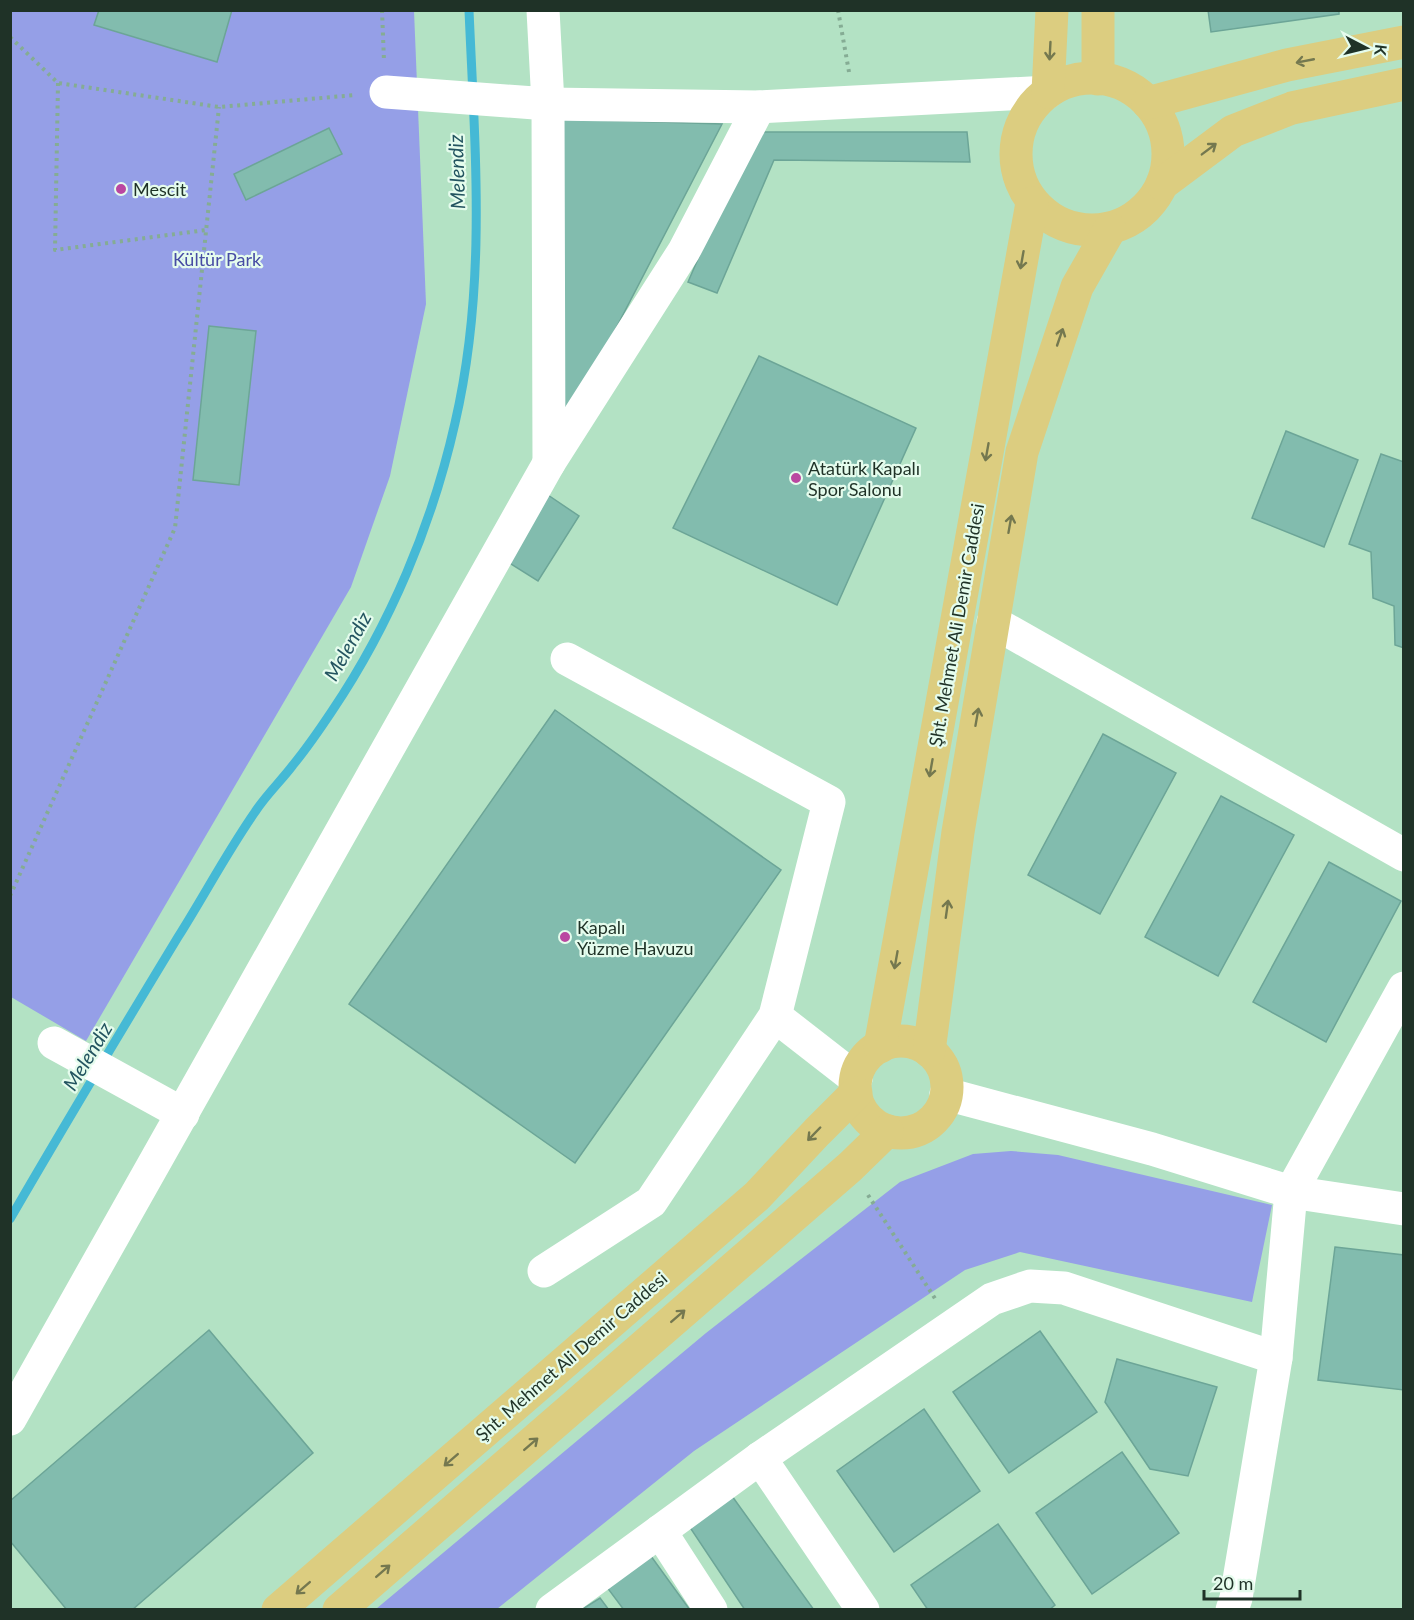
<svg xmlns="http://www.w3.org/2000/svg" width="1414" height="1620" viewBox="0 0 1414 1620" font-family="Lato,sans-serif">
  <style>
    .green { fill: #959fe7 }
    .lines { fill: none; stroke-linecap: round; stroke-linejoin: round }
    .stream { stroke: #45b9d5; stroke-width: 9 }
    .building { fill: #82bcae; stroke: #6ca597; stroke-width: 1.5 }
    .path { stroke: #85ac94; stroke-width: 4; stroke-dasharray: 3 4.5; stroke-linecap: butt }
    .minor { stroke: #fff; stroke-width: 33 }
    .major { stroke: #dccd80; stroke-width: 33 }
    .oneway { stroke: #74784f }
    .poi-dot { fill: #ba47a1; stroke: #e5fced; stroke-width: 2 }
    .labels { text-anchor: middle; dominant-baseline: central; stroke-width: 4.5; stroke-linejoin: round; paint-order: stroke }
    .poi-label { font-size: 18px; fill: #1f3227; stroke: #e5fced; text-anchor: start }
    .park-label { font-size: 18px; fill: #474ca4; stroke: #e5fced }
    .street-label { font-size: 18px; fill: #1f3227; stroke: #e5fced }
    .water-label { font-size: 20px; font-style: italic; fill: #235460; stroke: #e5fced }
  </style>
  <rect width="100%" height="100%" fill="#b3e2c4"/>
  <g class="green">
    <polygon points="11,11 414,11 426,304 390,476 351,587 86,1041 11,997"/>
    <polygon points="1011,1151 1058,1155 1272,1205 1252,1302 1020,1252 965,1270 694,1451 497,1609 376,1609 706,1333 900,1182 973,1154"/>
  </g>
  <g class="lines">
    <path class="stream" d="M10 1219C65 1124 121 1031 178 937 204 896 227 852 255 812 266 795 281 781 293 765 307 748 320 729 332 711 390 625 432 525 455 423 487 285 475 151 469 10"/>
  </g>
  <g class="building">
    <polygon points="99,10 232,10 217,62 94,25"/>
    <polygon points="1208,10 1339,10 1339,14 1211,32"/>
    <polygon points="561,119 722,124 573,411 557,411"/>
    <polygon points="329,128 342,154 246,200 234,174"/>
    <polygon points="753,132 967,132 970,162 774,160 717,293 688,282"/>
    <polygon points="209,326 256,331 239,485 193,480"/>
    <polygon points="759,356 916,428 837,605 673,528"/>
    <polygon points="1286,431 1358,460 1324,547 1252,518"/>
    <polygon points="1381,454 1404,462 1404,648 1395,645 1394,606 1373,598 1371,552 1349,544"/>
    <polygon points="542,491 579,516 538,581 500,557"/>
    <polygon points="555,710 781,870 575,1163 349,1004"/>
    <polygon points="1103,734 1176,773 1100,914 1028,875"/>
    <polygon points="1221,796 1294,835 1218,976 1145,937"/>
    <polygon points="1329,862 1401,901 1326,1042 1253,1002"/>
    <polygon points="1335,1247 1404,1255 1404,1390 1318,1380"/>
    <polygon points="209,1330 313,1453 132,1610 67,1610 10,1541 10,1501"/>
    <polygon points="1040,1331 1097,1412 1009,1473 953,1392"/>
    <polygon points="1117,1359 1217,1387 1188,1476 1150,1469 1105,1402"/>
    <polygon points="924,1409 980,1491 894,1552 837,1471"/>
    <polygon points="1122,1452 1179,1533 1092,1594 1036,1513"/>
    <polygon points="732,1496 814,1610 745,1610 689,1526"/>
    <polygon points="998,1524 1055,1605 1049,1610 928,1610 911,1585"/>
    <polygon points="648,1552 690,1610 624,1610 606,1586"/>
    <polygon points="600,1598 609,1610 581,1610"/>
  </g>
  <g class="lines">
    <g class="path">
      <polyline points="382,10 384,61"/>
      <polyline points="838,10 849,72"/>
      <polyline points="10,37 58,83 219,107 355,95"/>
      <polyline points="58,83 55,250 206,230"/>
      <polyline points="10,896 175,528 219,107"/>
      <polyline points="868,1195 936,1300"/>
    </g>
    <g class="minor">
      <polyline points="386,92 548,104 543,10"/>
      <polyline points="549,463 548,104 759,107 1048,92"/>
      <polyline points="993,622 1404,855"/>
      <polyline points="775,1016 856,1079"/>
      <polyline points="54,1043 183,1114"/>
      <polyline points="946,1094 1152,1149 1291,1192 1404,1209"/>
      <polyline points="544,1271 651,1202 775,1016 829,802 567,659"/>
      <polyline points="10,1419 549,463 684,251 759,107"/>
      <polyline points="760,1458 863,1610"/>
      <polyline points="660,1531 711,1610"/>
      <polyline points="552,1610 760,1458 992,1299 1030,1286 1064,1288 1276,1358"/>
      <polyline points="1232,1610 1236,1598 1276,1358 1291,1192 1404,988"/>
    </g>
    <g class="major">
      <polyline points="1098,10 1098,79"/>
      <circle cx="1092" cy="154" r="76"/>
      <polyline points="1048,92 1052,10"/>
      <polyline points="1148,103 1287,65 1404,42"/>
      <polyline points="1162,184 1233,131 1292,108 1404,84"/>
      <circle cx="901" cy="1087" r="46"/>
      <polyline points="880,1047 1032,203"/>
      <polyline points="929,1051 958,832 1022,452 1077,287 1110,229"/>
      <polyline points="278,1610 757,1196 817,1132 856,1093"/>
      <polyline points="339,1610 669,1324 850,1167 887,1131"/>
    </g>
  </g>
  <defs><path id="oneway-shaft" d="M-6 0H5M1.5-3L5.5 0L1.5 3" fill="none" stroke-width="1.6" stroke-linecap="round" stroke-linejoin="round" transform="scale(1.5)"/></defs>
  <g class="oneway">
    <use href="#oneway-shaft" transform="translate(1050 51) rotate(93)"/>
    <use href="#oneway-shaft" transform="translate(1305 61) rotate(169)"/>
    <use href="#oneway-shaft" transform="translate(1209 149) rotate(-37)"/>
    <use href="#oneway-shaft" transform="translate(1022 260) rotate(100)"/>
    <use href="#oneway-shaft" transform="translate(1060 337) rotate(-71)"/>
    <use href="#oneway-shaft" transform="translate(987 452) rotate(100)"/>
    <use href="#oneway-shaft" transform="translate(1010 524) rotate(-80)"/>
    <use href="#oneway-shaft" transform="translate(977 717) rotate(-80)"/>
    <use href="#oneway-shaft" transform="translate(931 768) rotate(100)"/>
    <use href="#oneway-shaft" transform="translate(947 909) rotate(-82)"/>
    <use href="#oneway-shaft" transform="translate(896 960) rotate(100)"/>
    <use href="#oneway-shaft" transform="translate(814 1134) rotate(134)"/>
    <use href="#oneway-shaft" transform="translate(678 1316) rotate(-41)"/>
    <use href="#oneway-shaft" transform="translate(531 1444) rotate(-41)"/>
    <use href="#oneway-shaft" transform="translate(451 1460) rotate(139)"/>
    <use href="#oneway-shaft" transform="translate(383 1571) rotate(-41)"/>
    <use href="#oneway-shaft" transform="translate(303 1588) rotate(139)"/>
  </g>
  <g class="poi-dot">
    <circle cx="121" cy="189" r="6"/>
    <circle cx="796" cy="478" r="6"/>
    <circle cx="565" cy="937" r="6"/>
  </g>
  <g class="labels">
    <g class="poi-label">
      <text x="133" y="189">Mescit</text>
      <text x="808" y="468">Atatürk Kapalı<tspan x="808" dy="21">Spor Salonu</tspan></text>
      <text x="577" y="927">Kapalı<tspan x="577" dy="21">Yüzme Havuzu</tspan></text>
    </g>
    <g class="park-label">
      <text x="217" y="259">Kültür Park</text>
    </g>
    <g class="street-label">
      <text transform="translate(956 625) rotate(-80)">Şht. Mehmet Ali Demir Caddesi</text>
      <text transform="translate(571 1356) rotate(-41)">Şht. Mehmet Ali Demir Caddesi</text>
    </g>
    <g class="water-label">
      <text transform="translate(456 172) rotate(-92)">Melendiz</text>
      <text transform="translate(347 646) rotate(-61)">Melendiz</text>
      <text transform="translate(87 1056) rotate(-59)">Melendiz</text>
    </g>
  </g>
  <rect width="1414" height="1620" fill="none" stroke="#1f3227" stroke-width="24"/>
  <g transform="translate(1366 48) rotate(97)" stroke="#e5fced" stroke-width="4.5" paint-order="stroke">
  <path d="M0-4.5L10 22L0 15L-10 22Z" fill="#1f3227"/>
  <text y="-9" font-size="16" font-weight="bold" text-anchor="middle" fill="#1f3227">K</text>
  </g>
  <path d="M1204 1590v9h96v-9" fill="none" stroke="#1f3227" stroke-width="3"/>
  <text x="1213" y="1590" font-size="18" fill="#1f3227" stroke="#e5fced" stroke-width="4.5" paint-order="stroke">20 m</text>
</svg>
